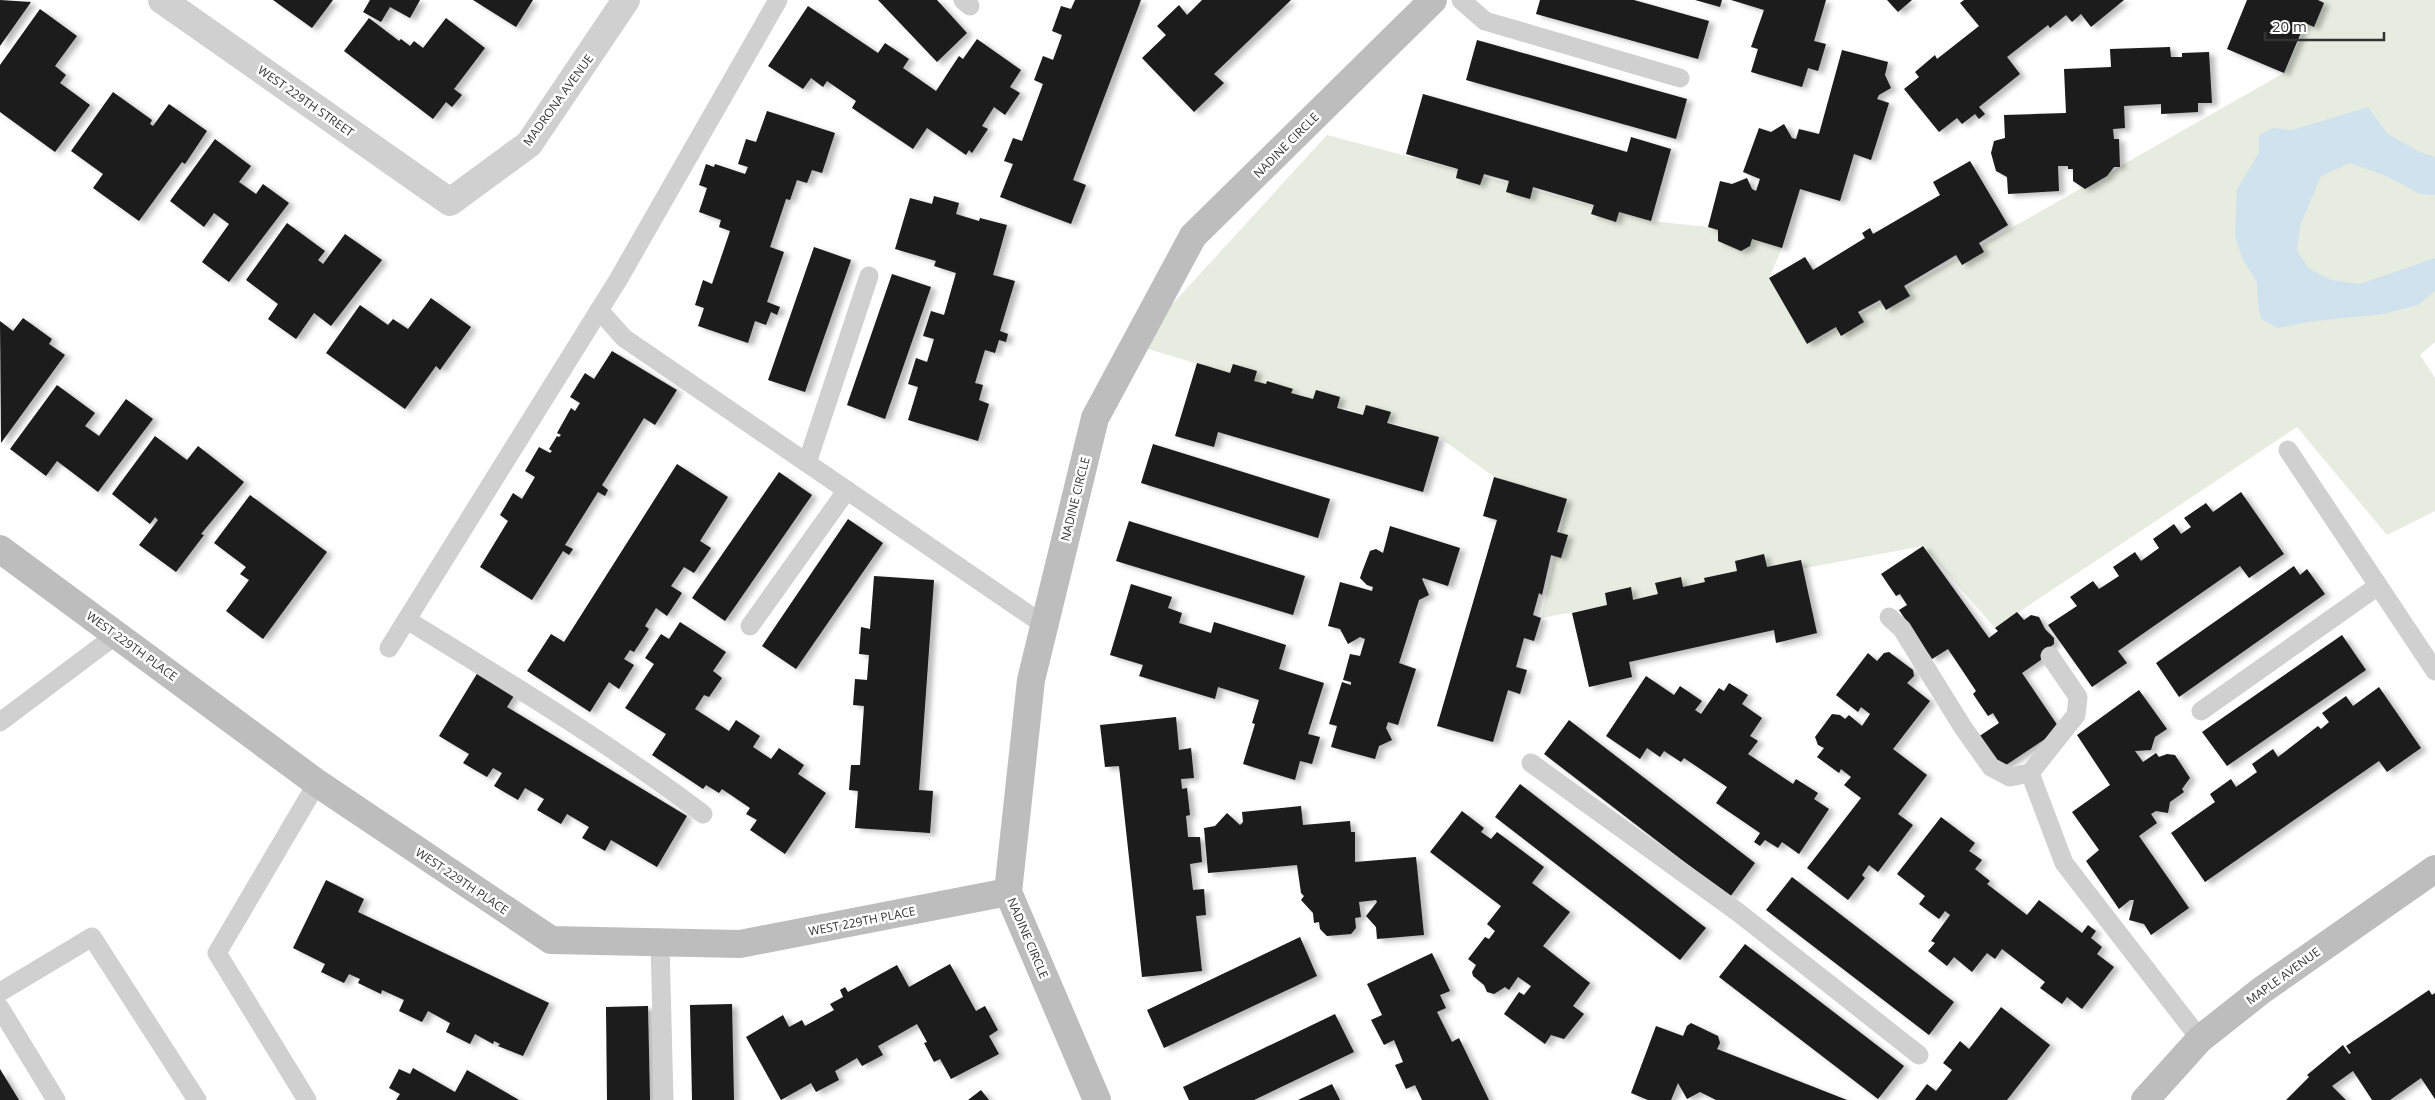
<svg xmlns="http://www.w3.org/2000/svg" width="2435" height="1100" viewBox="0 0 2435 1100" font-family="'Open Sans',sans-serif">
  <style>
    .green { fill: #e6ecdf }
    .water { fill: #cfe2ee }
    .building { fill: #1a1a1a; filter: url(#shadow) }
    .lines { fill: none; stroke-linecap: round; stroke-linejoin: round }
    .lane { stroke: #d0d0d0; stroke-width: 19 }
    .street { stroke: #d0d0d0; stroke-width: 28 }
    .secondary { stroke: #bdbdbd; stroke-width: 28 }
    .labels { text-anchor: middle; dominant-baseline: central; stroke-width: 5; stroke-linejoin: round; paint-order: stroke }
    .street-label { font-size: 12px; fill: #333; stroke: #fff }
  </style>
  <defs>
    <filter id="shadow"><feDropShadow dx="5.5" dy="3" stdDeviation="2.5" flood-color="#0004"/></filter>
  </defs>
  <rect width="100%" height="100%" fill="#fff"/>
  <polygon class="green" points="2318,0 2435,0 2435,342 2420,355 2435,378 2435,511 2387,535 2297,427 1995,628 1923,546 1541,618 1567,499 1494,477 1439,437 1135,345 1327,135 1651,221 1708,227 1782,248 1769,278 1807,344 2284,73"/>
  <polygon class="water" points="2368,107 2388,134 2420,152 2435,157 2435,195 2420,194 2389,177 2350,163 2321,176 2300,226 2297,251 2309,269 2331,280 2360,284 2435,258 2435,291 2418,305 2383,314 2307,322 2278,328 2261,319 2258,305 2257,282 2243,260 2235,236 2237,189 2259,153 2259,135 2273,128 2292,130"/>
  <g class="building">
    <polygon points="0,0 31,2 0,46"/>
    <polygon points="273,0 333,0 312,28"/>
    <polygon points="370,0 420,0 410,18 390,7 381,22 363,12"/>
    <polygon points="473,0 533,0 516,27"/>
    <polygon points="878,0 937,0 967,33 937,62"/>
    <polygon points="1075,0 1141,0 1073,180 1086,185 1071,224 1000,197 1013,164 1004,161 1013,138 1022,141 1043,84 1034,80 1043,56 1053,60 1062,35 1052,31 1061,6 1071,9"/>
    <polygon points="1202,0 1291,0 1214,74 1224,83 1194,112 1142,58 1166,35 1157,26 1179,5 1187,15"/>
    <polygon points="1540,0 1634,0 1709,21 1698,59 1536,14"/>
    <polygon points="1695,0 1722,0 1720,7"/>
    <polygon points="1731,0 1826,0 1814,41 1826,44 1818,71 1808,68 1802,87 1751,72 1758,49 1751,47 1764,10"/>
    <polygon points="1887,0 1912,0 1898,12"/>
    <polygon points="1964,0 2124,0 2091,27 2081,14 2072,22 2066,15 2050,28 2048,25 2007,57 2020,74 1979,107 1985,114 1979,119 1975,114 1962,124 1957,118 1939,132 1904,89 1919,77 1915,72 1935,55 1937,59 1979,26 1960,3"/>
    <polygon points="2247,0 2318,0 2324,3 2314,27 2305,23 2284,73 2227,49"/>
    <polygon points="808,6 878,53 885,43 909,59 903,68 936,91 959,56 963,59 977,39 1021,70 1010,87 1020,93 1005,115 994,107 982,126 988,129 972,153 969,150 966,155 927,128 913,149 852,108 856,101 827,81 823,87 811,78 803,89 768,66"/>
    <polygon points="40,9 77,36 55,66 66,75 60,83 90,105 55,152 0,112 0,65"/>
    <polygon points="369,18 399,41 401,39 410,46 414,41 423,48 446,18 485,48 454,89 462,95 452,107 446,102 433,119 344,51"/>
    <polygon points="1477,40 1687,99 1676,139 1466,80"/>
    <polygon points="2170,47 2171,57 2182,57 2182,53 2209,52 2212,103 2198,103 2198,112 2161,114 2161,104 2124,106 2125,128 2113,129 2114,139 2119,139 2120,167 2114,167 2107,176 2085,189 2073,181 2073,169 2068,169 2068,166 2058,166 2059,191 2008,194 2007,177 1996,171 1991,153 1994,141 2005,138 2004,115 2066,113 2064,69 2111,67 2110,49"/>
    <polygon points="1842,50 1888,62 1885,75 1891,88 1879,95 1877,99 1889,103 1871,160 1854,154 1840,201 1800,189 1782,248 1752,239 1750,246 1741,251 1718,241 1718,230 1708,227 1720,181 1732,184 1747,178 1752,189 1756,191 1760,179 1743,172 1759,128 1771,132 1784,124 1792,138 1796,139 1799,129 1819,134"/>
    <polygon points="113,92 152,120 150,124 153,126 169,104 207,131 185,164 182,162 139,221 93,188 103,174 71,151"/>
    <polygon points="1423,94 1627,152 1631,137 1671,149 1651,221 1619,212 1616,222 1591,214 1594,205 1533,187 1530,199 1506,192 1509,181 1484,174 1480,185 1456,178 1458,169 1406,154"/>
    <polygon points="767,111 835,133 822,173 812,170 807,183 797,180 790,200 786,199 770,247 784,252 767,302 780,307 777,315 771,312 766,325 755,321 748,343 698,326 704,308 695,305 703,280 712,284 730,231 719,227 721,220 699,212 707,188 699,185 706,164 714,167 715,164 745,174 748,167 738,164 746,139 756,142"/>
    <polygon points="215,139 251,166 239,182 256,194 263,184 289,203 229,282 202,262 229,224 214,213 204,227 170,201"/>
    <polygon points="1970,161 2008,225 1979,243 1984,252 1962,265 1956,255 1904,286 1910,296 1886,310 1880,300 1858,312 1864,322 1841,336 1836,327 1807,344 1769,278 1805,257 1813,270 1865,238 1862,233 1870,228 1873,234 1940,195 1933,182"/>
    <polygon points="934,196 959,203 956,214 979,221 980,218 1007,225 993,275 1015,281 1000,331 1008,334 1006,342 999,340 995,353 985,350 975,383 983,385 979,400 989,404 978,441 908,420 918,387 908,384 916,358 927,362 934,339 923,336 931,311 944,315 956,273 934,266 936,261 895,249 910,198 932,204"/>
    <polygon points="287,223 325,251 318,260 323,264 345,234 382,260 331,326 314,313 296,339 268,319 278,304 246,280"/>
    <polygon points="814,247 851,260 805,392 768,380"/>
    <polygon points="892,274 931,287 885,419 847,405"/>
    <polygon points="431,298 471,327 440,370 436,366 405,409 326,353 360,305 388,325 393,319 408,329"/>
    <polygon points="23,318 52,339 49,344 65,355 1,443 0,321 13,331"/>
    <polygon points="612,351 677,390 655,425 644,418 602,485 608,490 605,496 598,492 565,545 573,549 569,555 563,551 532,600 480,567 508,521 500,515 513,493 522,499 535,477 525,471 539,447 550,453 552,451 549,449 557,436 559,437 561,435 557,433 571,408 575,411 580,403 570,397 585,373 594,379"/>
    <polygon points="1197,363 1230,373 1233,364 1257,371 1254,381 1266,384 1267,381 1293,389 1291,393 1313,399 1316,390 1340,397 1337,408 1363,415 1366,405 1391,412 1387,423 1439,437 1423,492 1218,432 1214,447 1175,436"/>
    <polygon points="57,385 95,413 85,426 99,436 126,399 153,419 98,492 57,461 46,476 10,449"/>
    <polygon points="155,436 187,460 198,446 244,482 201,534 204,535 176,572 139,545 158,520 155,517 150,524 112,494"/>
    <polygon points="1153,444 1330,499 1318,538 1141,483"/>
    <polygon points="677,464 728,497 700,541 711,548 694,573 684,567 671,586 682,593 667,616 656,608 645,626 649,629 634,652 630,650 624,659 634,665 619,689 609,682 590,712 527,671 551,634 564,642"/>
    <polygon points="779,472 812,495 725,621 692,598"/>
    <polygon points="1494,477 1567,499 1557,532 1568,535 1561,558 1551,555 1542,595 1539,593 1533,615 1541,618 1534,641 1524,638 1516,667 1527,670 1520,694 1508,690 1493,742 1437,726 1497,520 1483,516"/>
    <polygon points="2241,492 2284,554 2249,578 2240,566 2118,651 2127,663 2092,687 2048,625 2077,606 2070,597 2093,581 2099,589 2119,576 2113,567 2135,552 2141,561 2159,548 2153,539 2174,524 2181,534 2191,527 2184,518 2206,503 2213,512"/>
    <polygon points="250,495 327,552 263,639 226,611 249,580 240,574 246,567 214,543"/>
    <polygon points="848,519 883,543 796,669 762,646"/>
    <polygon points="1129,521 1305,576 1293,615 1116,561"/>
    <polygon points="1390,526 1460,548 1448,586 1423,578 1422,579 1429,595 1419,600 1399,663 1416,669 1398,725 1388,722 1386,728 1392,740 1379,746 1375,759 1331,747 1337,726 1329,724 1342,682 1351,685 1351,682 1343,680 1350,654 1360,656 1365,639 1360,637 1348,644 1340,629 1328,626 1340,582 1372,591 1373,587 1367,585 1360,578 1362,572 1370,551 1376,549 1383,553"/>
    <polygon points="1923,546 1989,638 1998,631 1995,628 2017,612 2024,620 2031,615 2039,617 2045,629 2054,638 2054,644 2045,651 2048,655 2022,673 2060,729 2000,769 1978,737 1999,723 1993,713 1988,716 1973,694 1976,691 1948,649 1932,659 1899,610 1907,605 1900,594 1896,596 1881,574"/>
    <polygon points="1764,554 1767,567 1801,560 1817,633 1776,643 1774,630 1629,662 1632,677 1589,687 1572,613 1607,605 1605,593 1631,587 1633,600 1658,594 1655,583 1681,577 1683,587 1705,582 1704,578 1737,571 1735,561"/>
    <polygon points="2294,566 2300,575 2307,569 2325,594 2179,697 2156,663"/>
    <polygon points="874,576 934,580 919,790 933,791 930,833 855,828 858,791 849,790 851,765 860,765 864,706 853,705 855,679 867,680 869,655 859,654 861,627 870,629"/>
    <polygon points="1131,584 1172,597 1168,608 1182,613 1179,623 1211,633 1214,622 1286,645 1279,669 1324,683 1308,734 1320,737 1312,764 1300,761 1295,780 1243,764 1255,724 1252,723 1259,700 1218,687 1215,699 1139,676 1143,665 1110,655"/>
    <polygon points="680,622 726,652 713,671 722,678 709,697 704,695 695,709 729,731 736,720 760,736 753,747 771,759 779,748 804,765 798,774 826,793 785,854 750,830 757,820 746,814 750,808 722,789 719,793 706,785 703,789 652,755 666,734 625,708 654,664 645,658 661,634 669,639"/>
    <polygon points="2342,635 2366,670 2227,766 2202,732"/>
    <polygon points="1889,652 1913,670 1914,676 1907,683 1930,701 1893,749 1927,775 1898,814 1913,825 1878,872 1869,865 1862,875 1865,878 1848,900 1807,868 1861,798 1844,785 1851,777 1841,769 1839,773 1817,757 1824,748 1818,745 1815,737 1832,714 1840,715 1845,719 1849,715 1862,726 1870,714 1861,707 1858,712 1836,695 1868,653 1877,661 1884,653"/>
    <polygon points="478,672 515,694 507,707 687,816 657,867 611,840 605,851 582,838 589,827 567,814 561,824 537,810 544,799 525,788 518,800 494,786 502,773 493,768 487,777 463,763 469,754 439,736"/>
    <polygon points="1646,676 1674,695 1680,686 1702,701 1695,710 1701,714 1719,688 1724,691 1729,683 1748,695 1742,704 1762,718 1750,736 1758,741 1748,754 1793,784 1796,779 1818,793 1814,799 1829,809 1799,854 1782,842 1778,848 1765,840 1760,846 1754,842 1760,833 1716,803 1727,787 1684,758 1681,762 1664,751 1660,757 1647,748 1640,759 1606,736"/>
    <polygon points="2379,687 2421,748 2387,772 2379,761 2205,882 2171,833 2215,802 2210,794 2231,779 2236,787 2257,772 2252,764 2273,749 2278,757 2318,726 2321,729 2329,722 2322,713 2346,696 2353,706"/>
    <polygon points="2139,690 2167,729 2155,737 2151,750 2135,751 2143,762 2156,753 2159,757 2167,754 2175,755 2190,778 2182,789 2184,792 2170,802 2168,813 2156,811 2151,814 2157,823 2139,836 2189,908 2151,935 2144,924 2129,920 2134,900 2130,900 2119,909 2086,861 2099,850 2072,812 2110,785 2077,735"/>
    <polygon points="1176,717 1179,750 1191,748 1194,778 1181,779 1182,789 1187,788 1190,815 1186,816 1188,837 1200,837 1202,862 1190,864 1193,890 1204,889 1206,915 1196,916 1202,971 1142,977 1119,766 1105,767 1100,725"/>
    <polygon points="1569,720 1755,863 1730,897 1544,754"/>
    <polygon points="1520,784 1706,928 1680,960 1495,817"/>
    <polygon points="1301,806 1303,825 1350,821 1351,832 1355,832 1355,862 1416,857 1424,935 1377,939 1376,927 1366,916 1377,902 1376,900 1359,902 1361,917 1355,918 1356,928 1351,934 1327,936 1320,929 1319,922 1314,923 1313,913 1301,900 1304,896 1301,893 1297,865 1208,873 1204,828 1215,826 1227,813 1240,825 1243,822 1242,812"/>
    <polygon points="1462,811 1484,828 1481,832 1491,839 1497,832 1544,867 1532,883 1570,912 1543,946 1590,983 1573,1006 1584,1014 1564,1039 1551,1035 1545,1044 1504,1014 1519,992 1524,995 1531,986 1518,977 1509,990 1505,987 1494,994 1487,992 1484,985 1473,976 1472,972 1476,965 1468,959 1485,937 1489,939 1495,931 1487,924 1501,906 1430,852"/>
    <polygon points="1941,817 1975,843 1969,851 1982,860 1975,869 1990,881 1987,884 2027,915 2039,900 2082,933 2088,925 2096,931 2091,938 2102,947 2097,954 2114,967 2082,1009 2067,997 2062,1004 2040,988 2045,982 2002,949 1995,959 1987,953 1972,972 1954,957 1947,966 1928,951 1935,943 1931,941 1950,915 1945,911 1939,919 1919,904 1925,896 1897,874"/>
    <polygon points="1792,877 1954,1002 1929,1035 1766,910"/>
    <polygon points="326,880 364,899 358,912 549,1003 523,1056 498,1046 500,1044 494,1041 493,1044 475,1034 470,1044 446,1032 450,1023 428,1011 422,1022 399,1011 404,1000 382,990 381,994 358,983 360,979 349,974 344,983 321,972 325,964 293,948"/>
    <polygon points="1300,937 1317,976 1164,1048 1147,1010"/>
    <polygon points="1745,944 1904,1066 1878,1099 1719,977"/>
    <polygon points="1432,953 1450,991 1440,995 1446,1008 1437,1012 1452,1042 1459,1038 1489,1100 1422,1100 1415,1085 1406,1089 1395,1065 1403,1062 1394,1040 1384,1045 1371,1020 1382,1015 1367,984"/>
    <polygon points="950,964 976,1011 985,1006 998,1030 989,1036 999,1054 951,1079 940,1059 934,1062 924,1043 927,1042 917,1024 878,1046 883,1055 862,1066 857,1058 835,1071 839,1080 816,1092 811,1083 781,1100 746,1037 783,1015 789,1027 802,1020 805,1026 834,1010 830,1004 843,997 840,990 845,987 848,992 897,965 909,987"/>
    <polygon points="2429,990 2432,995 2435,993 2435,1099 2421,1078 2390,1100 2372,1100 2353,1071 2332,1086 2346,1100 2286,1100 2309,1077 2307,1075 2343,1045 2349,1054 2351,1053 2346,1046"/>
    <polygon points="732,1004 734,1100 692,1100 690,1005"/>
    <polygon points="648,1006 650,1100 607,1100 606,1007"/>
    <polygon points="2001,1007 2050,1045 2007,1100 1915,1100 1927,1084 1936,1091 1952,1070 1943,1063 1960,1041 1969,1049"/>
    <polygon points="1335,1014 1354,1052 1254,1100 1189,1100 1183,1087"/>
    <polygon points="1691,1023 1718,1036 1720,1043 1717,1049 1847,1100 1716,1100 1700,1092 1687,1099 1678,1083 1671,1100 1648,1100 1631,1093 1656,1026 1683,1036 1687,1026"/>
    <polygon points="413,1068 455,1092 467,1070 519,1100 396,1100 400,1094 389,1088 399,1069 410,1074"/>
    <polygon points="0,1069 19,1100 0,1100"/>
    <polygon points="1332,1084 1340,1100 1298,1100"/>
    <polygon points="981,1090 989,1100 968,1100"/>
  </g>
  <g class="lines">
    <g class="lane">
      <polyline points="963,0 970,6"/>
      <polyline points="1461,0 1485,21 1680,78"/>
      <polyline points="599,310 624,338 1044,625"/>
      <polyline points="2288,450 2435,671"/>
      <polyline points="807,463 869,276"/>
      <polyline points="1889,617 1902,629 1962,726 1991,767 2010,777 2030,773"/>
      <path d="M407 620C508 682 609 743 703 814"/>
      <polyline points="750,626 847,490"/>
      <polyline points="389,648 618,280 778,0"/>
      <polyline points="2050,656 2078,697 2076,715 2030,773 2064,863 2200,1039"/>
      <polyline points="2201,711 2378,586"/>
      <polyline points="0,722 116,635"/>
      <polyline points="1531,763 1739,913 1919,1055"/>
      <polyline points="660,943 664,1100"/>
      <polyline points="0,992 92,937 197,1100"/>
      <polyline points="0,1008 56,1100"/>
      <polyline points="307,1100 217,953 317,783"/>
    </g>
    <polyline class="street" points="162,0 450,202 529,144 626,0"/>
    <g class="secondary">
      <polyline points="0,549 317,783 551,940 740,944 1008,892"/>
      <polyline points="1097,1100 1008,892 1031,680 1095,418 1193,236 1433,0"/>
      <polyline points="2145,1100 2200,1039 2262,990 2435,869"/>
    </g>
  </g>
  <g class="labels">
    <g class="street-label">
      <text transform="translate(558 100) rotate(-54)">MADRONA AVENUE</text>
      <text transform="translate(306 101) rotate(35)">WEST 229TH STREET</text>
      <text transform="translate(1286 145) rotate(-45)">NADINE CIRCLE</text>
      <text transform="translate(1075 499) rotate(-76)">NADINE CIRCLE</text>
      <text transform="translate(132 646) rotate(36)">WEST 229TH PLACE</text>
      <text transform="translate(462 881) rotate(34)">WEST 229TH PLACE</text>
      <text transform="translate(862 921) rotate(-11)">WEST 229TH PLACE</text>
      <text transform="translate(1028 938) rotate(67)">NADINE CIRCLE</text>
      <text transform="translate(2283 976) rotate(-36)">MAPLE AVENUE</text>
    </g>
  </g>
  <path d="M2265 32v8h119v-8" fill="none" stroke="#333333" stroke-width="2.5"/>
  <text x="2272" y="32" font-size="15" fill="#333333" stroke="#ffffff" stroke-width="4" paint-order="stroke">20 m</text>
</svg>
